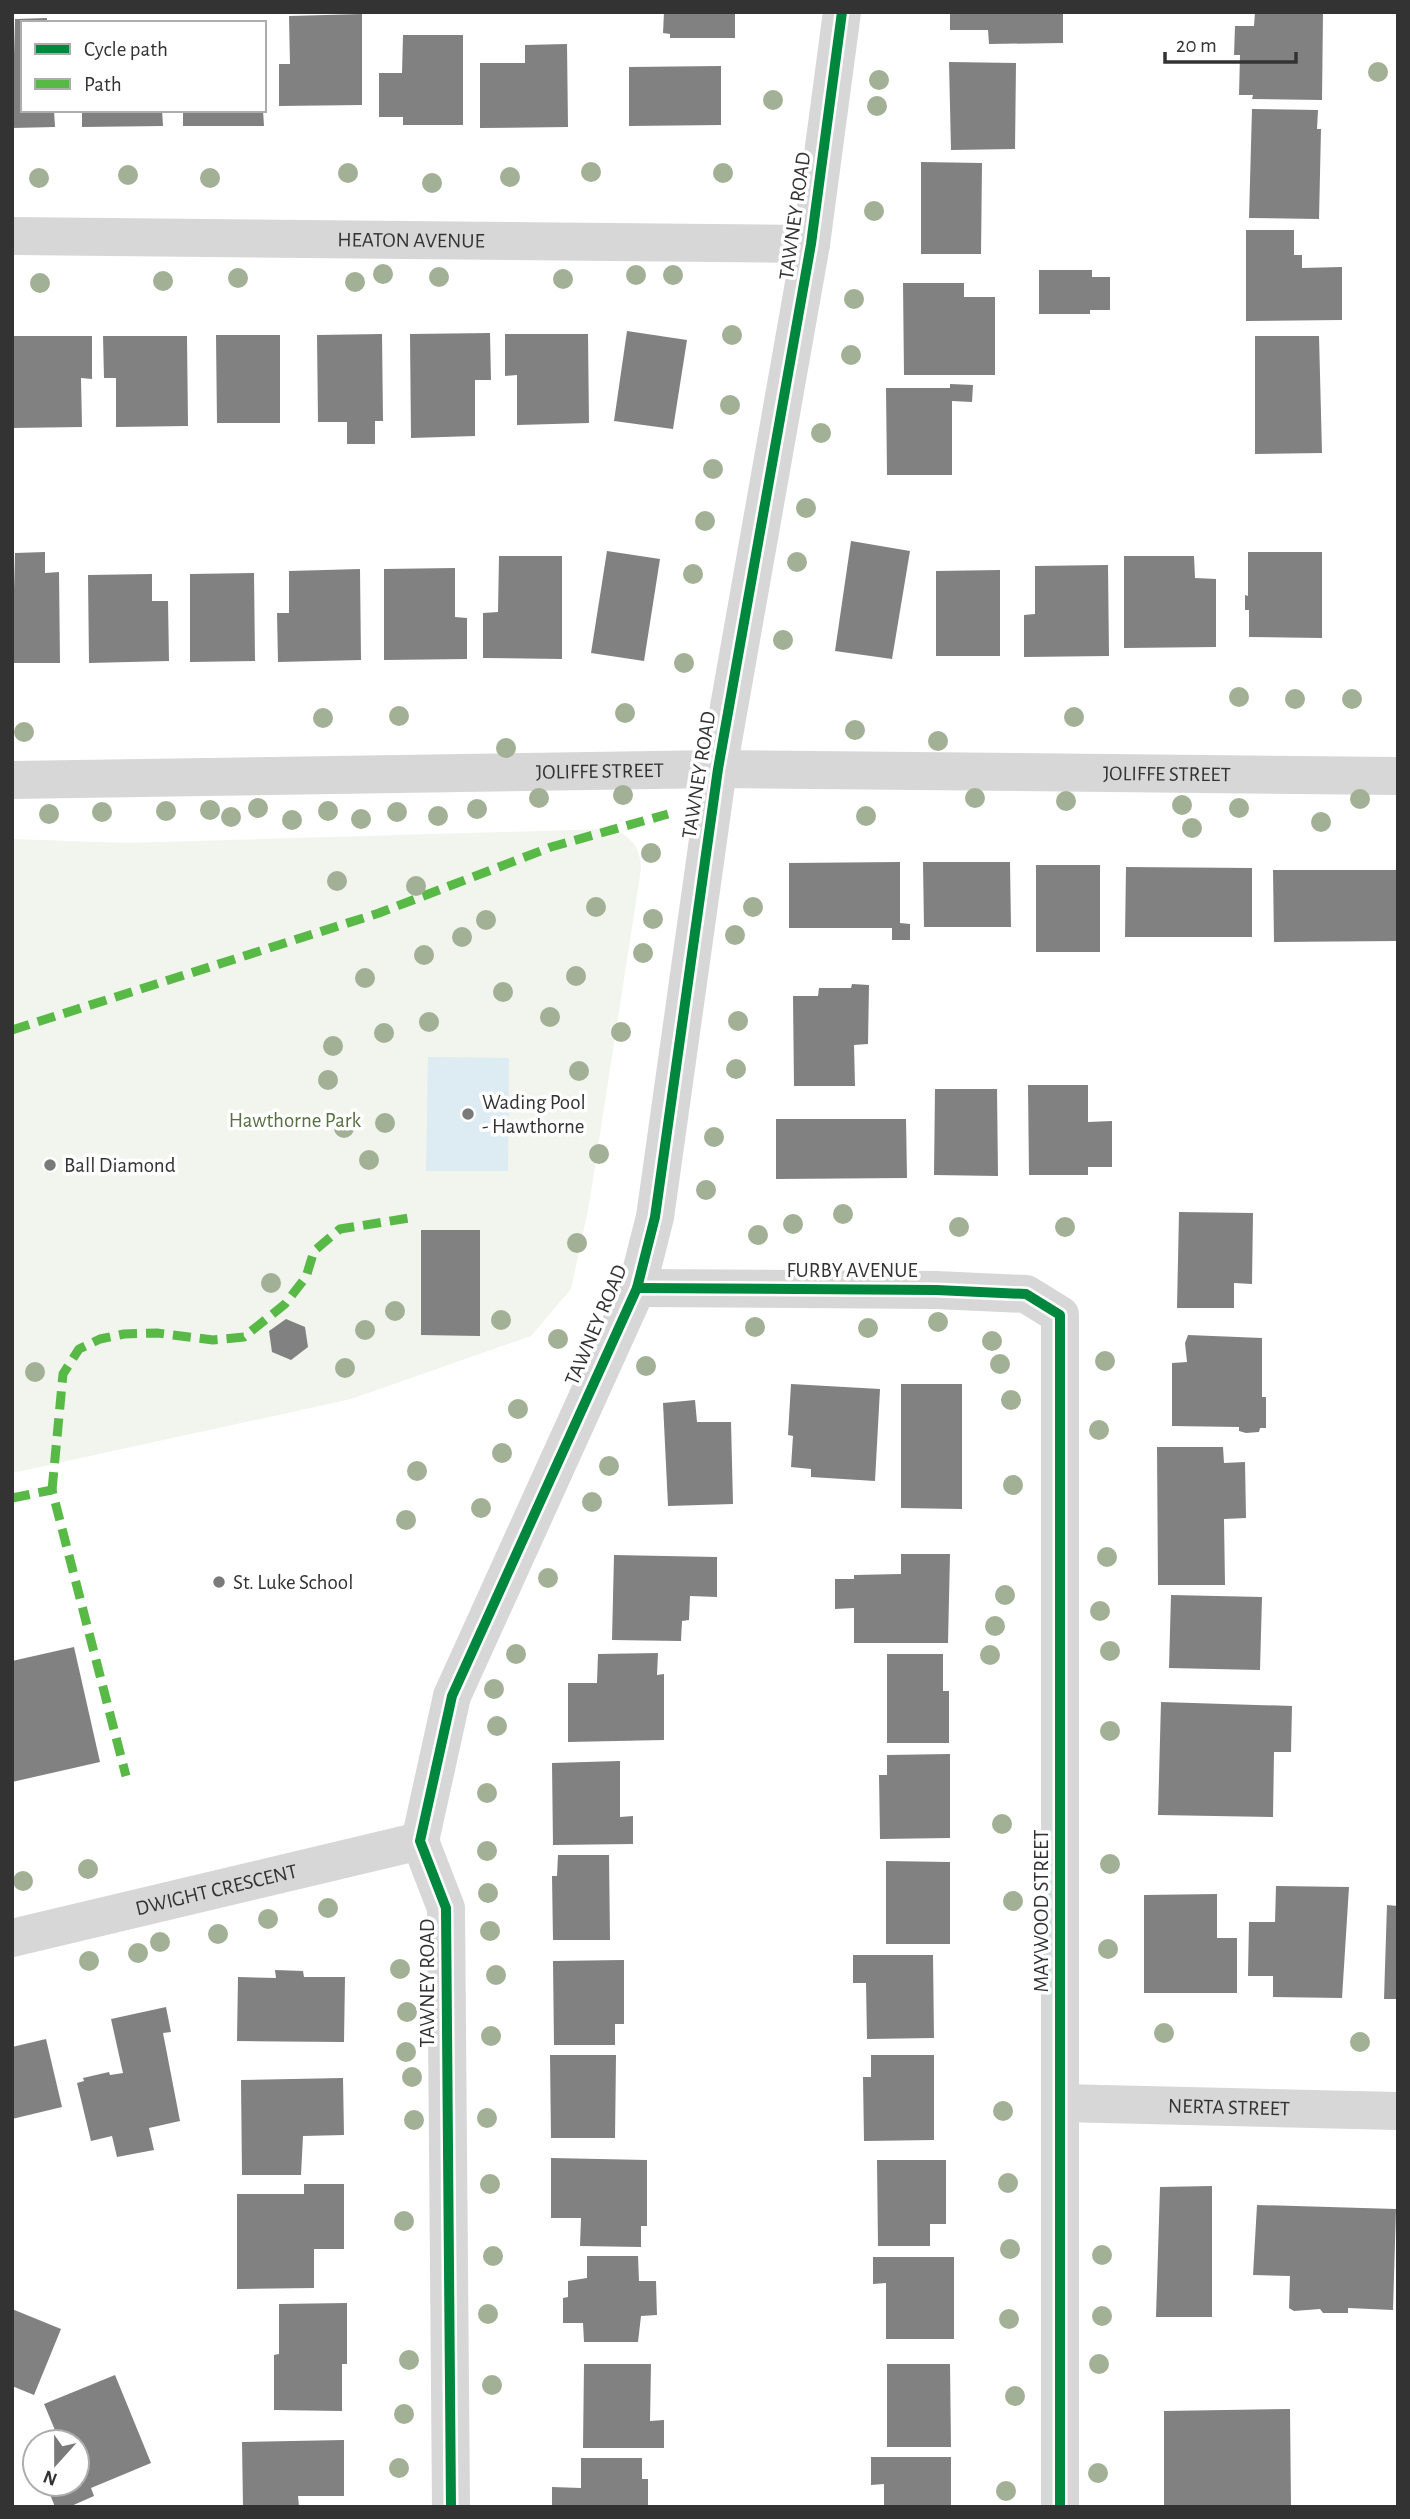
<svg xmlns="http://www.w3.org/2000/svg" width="1410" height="2519" viewBox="0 0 1410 2519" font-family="'Alegreya Sans',sans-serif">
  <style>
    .green { fill: #f1f5ed }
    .water { fill: #ddebf3 }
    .building { fill: #818181 }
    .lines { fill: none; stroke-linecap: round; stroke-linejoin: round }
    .minor { stroke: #d7d7d7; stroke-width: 38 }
    .quiet { stroke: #58b947; stroke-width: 9; stroke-dasharray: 18 9; stroke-linecap: butt }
    .cycleway-casing { stroke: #fff; stroke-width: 15 }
    .cycleway { stroke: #00873e; stroke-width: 10 }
    .tree { fill: #a2b095 }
    .poi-dot { fill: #7a7a7a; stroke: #fff; stroke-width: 2.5 }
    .labels { text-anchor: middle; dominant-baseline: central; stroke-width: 7; stroke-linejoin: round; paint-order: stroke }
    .street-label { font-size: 21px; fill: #333; stroke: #fff }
    .poi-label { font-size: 21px; fill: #333; stroke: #fff; text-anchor: start }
    .park-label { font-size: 21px; fill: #56703f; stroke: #fff }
  </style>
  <rect width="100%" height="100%" fill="#fff"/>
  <path class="green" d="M607 829C629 832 641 847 641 869L589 1205 571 1289 531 1336 351 1399 12 1473V839L126 843Z"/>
  <polygon class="water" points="428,1057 509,1058 508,1171 426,1171"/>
  <g class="building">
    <polygon points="664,12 735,12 735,38 670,38 670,34 663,33"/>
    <polygon points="950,12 1063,12 1063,43 989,44 988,30 950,30"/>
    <polygon points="1255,12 1323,12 1322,100 1252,99 1253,95 1239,95 1240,55 1234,55 1235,26 1254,26"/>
    <polygon points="362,14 362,105 279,106 279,64 290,64 289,16"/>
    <polygon points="47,18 47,23 23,23 23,110 54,110 55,127 12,128 15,19"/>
    <polygon points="403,35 463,35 463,125 403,125 403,117 379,117 379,73 402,73"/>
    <polygon points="567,44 568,127 480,128 480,63 525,63 525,45"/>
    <polygon points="949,62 1016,63 1015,149 951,150"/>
    <polygon points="721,66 721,125 629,126 629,67"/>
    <polygon points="1252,109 1318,110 1317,129 1321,129 1319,219 1249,218"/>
    <polygon points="82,110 162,110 163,126 82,127"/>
    <polygon points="183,110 263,110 264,126 183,126"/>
    <polygon points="921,162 982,163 981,254 921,254"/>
    <polygon points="1246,230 1294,230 1294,255 1302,255 1302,268 1342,267 1342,320 1246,321"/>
    <polygon points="1039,270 1092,270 1092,277 1110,277 1110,310 1090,310 1090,314 1039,314"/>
    <polygon points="903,283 964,283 964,297 995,297 995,375 904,375"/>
    <polygon points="627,331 687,340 673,429 614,421"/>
    <polygon points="490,333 491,380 475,380 475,436 411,438 410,334"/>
    <polygon points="382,334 383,421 375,421 375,444 347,444 347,422 318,422 317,335"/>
    <polygon points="505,334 588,334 589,423 517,425 517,375 505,376"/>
    <polygon points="216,335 280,335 280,423 217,423"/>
    <polygon points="12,336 92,336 92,379 81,378 82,427 12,428"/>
    <polygon points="103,336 187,336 188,426 116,427 116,378 104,378"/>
    <polygon points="1255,336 1319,336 1322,453 1255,454"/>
    <polygon points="950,384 973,385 972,402 952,401 952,475 887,475 886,388 950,388"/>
    <polygon points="851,541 910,551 892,659 835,651"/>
    <polygon points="607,551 660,559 644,661 591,653"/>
    <polygon points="45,552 45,573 59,572 60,663 12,663 15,553"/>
    <polygon points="1248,552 1322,552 1322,638 1249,637 1249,610 1245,610 1245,595 1248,596"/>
    <polygon points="499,556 562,556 562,659 483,658 483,613 498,612"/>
    <polygon points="1124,556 1194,556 1195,578 1216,579 1216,647 1124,648"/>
    <polygon points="1108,565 1109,656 1024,657 1024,615 1035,614 1035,566"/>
    <polygon points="455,568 455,617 467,618 467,659 384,660 384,569"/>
    <polygon points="360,569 361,660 278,662 277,613 289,613 289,571"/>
    <polygon points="1000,570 1000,656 936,656 936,571"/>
    <polygon points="254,573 255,661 190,662 190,574"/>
    <polygon points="152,574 152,601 168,601 169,661 89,663 88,575"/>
    <polygon points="900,862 900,923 910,924 910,940 892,940 892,928 789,928 789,863"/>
    <polygon points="923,862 1010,862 1011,927 924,927"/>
    <rect x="1036" y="865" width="64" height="87"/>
    <polygon points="1126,867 1252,868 1252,937 1125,937"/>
    <polygon points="1273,870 1398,870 1398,941 1274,942"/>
    <polygon points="852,984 869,985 868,1044 854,1045 855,1086 794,1086 793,996 818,996 819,988 851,988"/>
    <polygon points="1028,1085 1088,1085 1088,1122 1112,1121 1112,1167 1088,1167 1088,1175 1029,1175"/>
    <polygon points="935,1089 997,1089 998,1176 934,1175"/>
    <polygon points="776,1119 906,1119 907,1178 776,1179"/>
    <polygon points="1179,1212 1253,1213 1252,1284 1234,1283 1234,1308 1177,1308"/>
    <polygon points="421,1230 480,1230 480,1336 421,1335"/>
    <polygon points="286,1319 305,1327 308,1347 291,1360 272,1352 269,1331"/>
    <polygon points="1188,1335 1262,1338 1262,1397 1266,1397 1266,1428 1260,1428 1259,1432 1246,1433 1239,1431 1239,1427 1172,1426 1172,1363 1187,1362 1185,1343"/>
    <polygon points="791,1384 880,1389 875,1481 811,1477 811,1469 791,1467 793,1436 788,1435"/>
    <polygon points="901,1384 962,1384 962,1509 901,1508"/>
    <polygon points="695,1400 697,1422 731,1422 733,1504 668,1506 663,1403"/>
    <polygon points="1157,1447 1223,1447 1224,1463 1245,1462 1246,1518 1224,1519 1225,1585 1158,1585"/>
    <polygon points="901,1554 950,1554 948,1643 854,1643 854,1608 835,1609 835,1579 854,1579 854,1575 901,1574"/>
    <polygon points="614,1555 717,1557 717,1597 690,1596 689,1620 682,1621 681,1641 612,1640"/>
    <polygon points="1171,1595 1262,1597 1260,1670 1169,1668"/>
    <polygon points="74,1647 100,1762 12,1782 12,1661"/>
    <polygon points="658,1653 657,1675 664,1674 664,1740 568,1742 568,1683 597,1683 598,1654"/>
    <polygon points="887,1654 943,1654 943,1691 949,1691 949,1743 887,1743"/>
    <polygon points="1161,1702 1292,1706 1291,1752 1274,1752 1273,1817 1158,1815"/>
    <polygon points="950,1754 950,1838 880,1839 879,1775 887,1775 887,1755"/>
    <polygon points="620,1761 620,1817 633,1816 633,1844 553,1845 552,1763"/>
    <polygon points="558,1855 609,1855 610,1940 553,1940 552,1876 557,1876"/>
    <polygon points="886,1861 950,1862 950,1944 886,1944"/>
    <polygon points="1276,1886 1349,1887 1342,1998 1273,1997 1273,1976 1248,1976 1249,1922 1275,1922"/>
    <polygon points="1217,1894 1217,1938 1237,1938 1237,1993 1144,1993 1144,1895"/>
    <polygon points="1387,1905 1398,1906 1398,1999 1384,1999"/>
    <polygon points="853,1955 933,1955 934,2038 867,2039 866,1983 853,1983"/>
    <polygon points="624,1960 624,2024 615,2024 615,2045 554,2045 553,1961"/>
    <polygon points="275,1970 303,1971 304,1977 345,1977 344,2042 237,2041 238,1977 276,1978"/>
    <polygon points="166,2007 171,2032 163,2033 180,2121 149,2128 154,2150 117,2157 112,2136 91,2141 77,2083 84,2081 83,2078 109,2072 110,2075 123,2073 111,2019"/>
    <polygon points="46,2039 62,2107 12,2119 12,2047"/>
    <polygon points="550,2055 616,2055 615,2138 551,2138"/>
    <polygon points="871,2055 934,2055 934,2140 864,2141 863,2077 871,2077"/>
    <polygon points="343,2078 344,2135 303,2136 301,2175 242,2175 241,2080"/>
    <polygon points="551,2158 647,2160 647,2226 641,2226 641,2247 580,2246 581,2218 551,2218"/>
    <polygon points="877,2160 946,2160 946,2224 930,2224 930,2246 878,2246"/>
    <polygon points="304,2184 344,2184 344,2249 314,2249 314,2288 237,2289 237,2194 304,2194"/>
    <polygon points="1212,2186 1212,2317 1156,2317 1160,2187"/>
    <polygon points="1257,2205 1396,2209 1393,2310 1348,2308 1348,2313 1323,2313 1320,2309 1294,2311 1289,2308 1290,2276 1253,2275"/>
    <polygon points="587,2256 638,2256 639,2281 656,2281 657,2315 641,2316 638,2342 584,2342 583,2323 563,2323 563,2298 568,2297 568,2281 587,2278"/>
    <polygon points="873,2257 954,2257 954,2339 886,2339 886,2283 873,2284"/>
    <polygon points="347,2303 347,2364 342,2364 342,2411 274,2410 274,2355 279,2354 279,2304"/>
    <polygon points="12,2309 61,2329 34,2395 12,2386"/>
    <polygon points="584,2364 651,2364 650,2421 664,2420 664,2448 583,2448"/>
    <polygon points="887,2364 950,2364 951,2447 887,2447"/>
    <polygon points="115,2375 151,2463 91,2488 94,2496 69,2507 55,2507 46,2484 77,2484 77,2442 60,2442 44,2404"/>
    <polygon points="1290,2409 1291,2507 1164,2507 1164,2411"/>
    <polygon points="344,2440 344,2496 298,2496 299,2507 243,2507 242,2442"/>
    <polygon points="871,2457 951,2457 951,2507 884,2507 884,2484 871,2485"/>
    <polygon points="581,2458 642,2458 642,2479 648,2479 648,2507 552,2507 552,2487 581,2488"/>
  </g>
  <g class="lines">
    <g class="minor">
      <path id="s1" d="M12 236 811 244"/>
      <path id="s2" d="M12 780 718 769 1398 776"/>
      <polyline points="637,1288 936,1290 1026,1294 1060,1315 1060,2507"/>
      <path id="s3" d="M12 1938 420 1841"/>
      <path id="s4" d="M1061 2103 1398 2111"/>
      <polyline points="451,2507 446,1908 420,1841 452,1696 637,1288 655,1217 718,769 811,244 842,12"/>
    </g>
    <g class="quiet">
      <polyline points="12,1030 379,913 551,847 668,814"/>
      <polyline points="52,1490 63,1374 79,1349 100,1339 124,1334 157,1333 213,1340 244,1337 285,1304 306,1277 314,1251 340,1229 409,1218"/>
      <polyline points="12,1498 52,1490 126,1776"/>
    </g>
    <g class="cycleway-casing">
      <g id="cycleway">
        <polyline points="637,1288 936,1290 1026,1294 1060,1315 1060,2507"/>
        <polyline points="451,2507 446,1908 420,1841 452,1696 637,1288 655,1217 718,769 811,244 842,12"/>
      </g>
    </g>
    <use href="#cycleway" class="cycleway"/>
  </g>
  <g class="tree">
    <circle cx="1378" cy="72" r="10"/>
    <circle cx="879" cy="80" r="10"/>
    <circle cx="773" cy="100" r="10"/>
    <circle cx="877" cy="106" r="10"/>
    <circle cx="591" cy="172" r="10"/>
    <circle cx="348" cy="173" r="10"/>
    <circle cx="723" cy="173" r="10"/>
    <circle cx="128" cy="175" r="10"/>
    <circle cx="510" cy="177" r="10"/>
    <circle cx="39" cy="178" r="10"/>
    <circle cx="210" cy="178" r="10"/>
    <circle cx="432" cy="183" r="10"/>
    <circle cx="874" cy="211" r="10"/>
    <circle cx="383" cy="274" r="10"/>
    <circle cx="636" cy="275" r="10"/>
    <circle cx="673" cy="275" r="10"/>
    <circle cx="439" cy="277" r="10"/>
    <circle cx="238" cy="278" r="10"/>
    <circle cx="563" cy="279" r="10"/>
    <circle cx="163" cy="281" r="10"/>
    <circle cx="355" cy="282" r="10"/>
    <circle cx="40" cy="283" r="10"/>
    <circle cx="854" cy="299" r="10"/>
    <circle cx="732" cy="335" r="10"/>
    <circle cx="851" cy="355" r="10"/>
    <circle cx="730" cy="405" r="10"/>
    <circle cx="821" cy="433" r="10"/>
    <circle cx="713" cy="469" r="10"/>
    <circle cx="806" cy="508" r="10"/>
    <circle cx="705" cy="521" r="10"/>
    <circle cx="797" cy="562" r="10"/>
    <circle cx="693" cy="574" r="10"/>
    <circle cx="783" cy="640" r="10"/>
    <circle cx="684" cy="663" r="10"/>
    <circle cx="1239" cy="697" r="10"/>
    <circle cx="1295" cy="699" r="10"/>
    <circle cx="1352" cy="699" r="10"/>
    <circle cx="625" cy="713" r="10"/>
    <circle cx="399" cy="716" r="10"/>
    <circle cx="1074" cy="717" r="10"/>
    <circle cx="323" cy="718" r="10"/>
    <circle cx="855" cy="730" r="10"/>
    <circle cx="24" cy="732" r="10"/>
    <circle cx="938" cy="741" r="10"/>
    <circle cx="506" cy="748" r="10"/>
    <circle cx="623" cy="795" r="10"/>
    <circle cx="539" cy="798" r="10"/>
    <circle cx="975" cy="798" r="10"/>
    <circle cx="1360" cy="799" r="10"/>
    <circle cx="1066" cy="801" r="10"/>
    <circle cx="1182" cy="805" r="10"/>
    <circle cx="258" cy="808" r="10"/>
    <circle cx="1239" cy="808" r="10"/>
    <circle cx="477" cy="809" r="10"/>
    <circle cx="210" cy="810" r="10"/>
    <circle cx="166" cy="811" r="10"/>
    <circle cx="328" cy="811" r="10"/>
    <circle cx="102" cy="812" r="10"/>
    <circle cx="397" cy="812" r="10"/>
    <circle cx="49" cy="814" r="10"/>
    <circle cx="438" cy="816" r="10"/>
    <circle cx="866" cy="816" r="10"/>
    <circle cx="231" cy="817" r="10"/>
    <circle cx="361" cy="819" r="10"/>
    <circle cx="292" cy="820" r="10"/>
    <circle cx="1321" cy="822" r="10"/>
    <circle cx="1192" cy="828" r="10"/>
    <circle cx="651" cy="853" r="10"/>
    <circle cx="337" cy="881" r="10"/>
    <circle cx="416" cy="886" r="10"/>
    <circle cx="596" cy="907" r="10"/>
    <circle cx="753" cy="907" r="10"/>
    <circle cx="653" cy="919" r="10"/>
    <circle cx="486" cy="920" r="10"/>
    <circle cx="735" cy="935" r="10"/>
    <circle cx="462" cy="937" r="10"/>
    <circle cx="643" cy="953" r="10"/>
    <circle cx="424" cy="955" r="10"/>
    <circle cx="576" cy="976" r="10"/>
    <circle cx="365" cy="978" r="10"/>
    <circle cx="503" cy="992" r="10"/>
    <circle cx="550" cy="1017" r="10"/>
    <circle cx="738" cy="1021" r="10"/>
    <circle cx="429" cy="1022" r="10"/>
    <circle cx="621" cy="1032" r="10"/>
    <circle cx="384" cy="1033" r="10"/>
    <circle cx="333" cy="1046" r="10"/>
    <circle cx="736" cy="1069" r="10"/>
    <circle cx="579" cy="1071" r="10"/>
    <circle cx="328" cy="1080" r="10"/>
    <circle cx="385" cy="1123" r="10"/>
    <circle cx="344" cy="1128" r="10"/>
    <circle cx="714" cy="1137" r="10"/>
    <circle cx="599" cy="1154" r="10"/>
    <circle cx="369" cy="1160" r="10"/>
    <circle cx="706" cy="1190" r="10"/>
    <circle cx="843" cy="1214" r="10"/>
    <circle cx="793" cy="1224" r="10"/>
    <circle cx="959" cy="1227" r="10"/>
    <circle cx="1065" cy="1227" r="10"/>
    <circle cx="758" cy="1235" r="10"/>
    <circle cx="577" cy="1243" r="10"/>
    <circle cx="271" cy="1283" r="10"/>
    <circle cx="395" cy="1311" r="10"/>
    <circle cx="501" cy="1320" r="10"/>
    <circle cx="938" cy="1322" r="10"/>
    <circle cx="755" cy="1327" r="10"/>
    <circle cx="868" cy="1328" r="10"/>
    <circle cx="365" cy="1330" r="10"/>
    <circle cx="558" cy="1339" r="10"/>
    <circle cx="992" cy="1341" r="10"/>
    <circle cx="1105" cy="1361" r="10"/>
    <circle cx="1000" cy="1364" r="10"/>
    <circle cx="646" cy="1366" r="10"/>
    <circle cx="345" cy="1368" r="10"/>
    <circle cx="35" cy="1372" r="10"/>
    <circle cx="1011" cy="1400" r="10"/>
    <circle cx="518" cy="1409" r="10"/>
    <circle cx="1099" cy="1430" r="10"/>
    <circle cx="502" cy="1453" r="10"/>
    <circle cx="609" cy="1466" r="10"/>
    <circle cx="417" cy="1471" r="10"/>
    <circle cx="1013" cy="1485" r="10"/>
    <circle cx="592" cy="1502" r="10"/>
    <circle cx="481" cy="1508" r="10"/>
    <circle cx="406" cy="1520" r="10"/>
    <circle cx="1107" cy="1557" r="10"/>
    <circle cx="548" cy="1578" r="10"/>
    <circle cx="1005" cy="1595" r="10"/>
    <circle cx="1100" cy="1611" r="10"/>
    <circle cx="995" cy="1626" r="10"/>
    <circle cx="1110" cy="1651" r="10"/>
    <circle cx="516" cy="1654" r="10"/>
    <circle cx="990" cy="1655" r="10"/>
    <circle cx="494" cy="1689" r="10"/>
    <circle cx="497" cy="1726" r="10"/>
    <circle cx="1110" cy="1731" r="10"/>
    <circle cx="487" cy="1793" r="10"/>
    <circle cx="1002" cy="1824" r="10"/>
    <circle cx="487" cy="1851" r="10"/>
    <circle cx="1110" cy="1864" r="10"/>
    <circle cx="88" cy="1869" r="10"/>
    <circle cx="23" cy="1881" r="10"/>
    <circle cx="488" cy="1893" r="10"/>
    <circle cx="1013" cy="1901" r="10"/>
    <circle cx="328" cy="1908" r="10"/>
    <circle cx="268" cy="1919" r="10"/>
    <circle cx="490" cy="1931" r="10"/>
    <circle cx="218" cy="1934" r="10"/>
    <circle cx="160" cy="1942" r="10"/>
    <circle cx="1108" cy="1949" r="10"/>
    <circle cx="138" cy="1953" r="10"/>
    <circle cx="89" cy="1961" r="10"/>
    <circle cx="400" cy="1969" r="10"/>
    <circle cx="496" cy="1975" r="10"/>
    <circle cx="407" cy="2012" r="10"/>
    <circle cx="1164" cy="2033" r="10"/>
    <circle cx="491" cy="2036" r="10"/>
    <circle cx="1360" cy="2042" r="10"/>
    <circle cx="406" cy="2052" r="10"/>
    <circle cx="412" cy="2077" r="10"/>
    <circle cx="1003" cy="2111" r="10"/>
    <circle cx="487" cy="2118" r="10"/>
    <circle cx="414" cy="2120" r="10"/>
    <circle cx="1008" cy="2183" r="10"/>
    <circle cx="490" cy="2184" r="10"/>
    <circle cx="404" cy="2221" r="10"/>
    <circle cx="1010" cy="2249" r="10"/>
    <circle cx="1102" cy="2255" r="10"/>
    <circle cx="493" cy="2256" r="10"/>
    <circle cx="488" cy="2314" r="10"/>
    <circle cx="1102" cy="2316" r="10"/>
    <circle cx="1009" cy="2319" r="10"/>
    <circle cx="409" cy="2360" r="10"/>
    <circle cx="1099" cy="2364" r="10"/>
    <circle cx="492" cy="2385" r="10"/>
    <circle cx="1015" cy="2396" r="10"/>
    <circle cx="404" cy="2414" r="10"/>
    <circle cx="399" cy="2468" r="10"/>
    <circle cx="1098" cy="2473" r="10"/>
    <circle cx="1006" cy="2491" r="10"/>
  </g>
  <g class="poi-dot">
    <circle cx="468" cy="1114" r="7"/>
    <circle cx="50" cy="1165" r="7"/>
    <circle cx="219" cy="1582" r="7"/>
  </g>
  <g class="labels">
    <g class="street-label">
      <text transform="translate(795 216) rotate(-82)">TAWNEY ROAD</text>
      <text stroke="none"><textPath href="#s1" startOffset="399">HEATON AVENUE</textPath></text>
      <text stroke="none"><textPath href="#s2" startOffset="588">JOLIFFE STREET</textPath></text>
      <text stroke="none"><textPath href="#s2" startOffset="1155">JOLIFFE STREET</textPath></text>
      <text transform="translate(699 775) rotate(-81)">TAWNEY ROAD</text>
      <text x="852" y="1270">FURBY AVENUE</text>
      <text transform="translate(596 1325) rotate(-67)">TAWNEY ROAD</text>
      <text stroke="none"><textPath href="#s3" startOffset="210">DWIGHT CRESCENT</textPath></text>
      <text transform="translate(1041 1911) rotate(-90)">MAYWOOD STREET</text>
      <text transform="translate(427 1983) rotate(-90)">TAWNEY ROAD</text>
      <text stroke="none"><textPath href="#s4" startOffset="168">NERTA STREET</textPath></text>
    </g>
    <g class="poi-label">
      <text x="482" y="1102">Wading Pool<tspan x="482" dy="24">- Hawthorne</tspan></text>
      <text x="64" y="1165">Ball Diamond</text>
      <text x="233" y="1582">St. Luke School</text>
    </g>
    <g class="park-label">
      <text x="295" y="1120">Hawthorne Park</text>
    </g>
  </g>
  <rect width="1410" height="2519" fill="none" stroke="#333333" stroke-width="28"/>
  <rect x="21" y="21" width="245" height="91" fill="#ffffff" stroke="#adadad" stroke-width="2"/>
  <rect x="35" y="44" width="35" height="10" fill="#00873e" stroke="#adadad" stroke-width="2"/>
  <text x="84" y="56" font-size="21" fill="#333333">Cycle path</text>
  <rect x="35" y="79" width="35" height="10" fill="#58b947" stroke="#adadad" stroke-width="2"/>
  <text x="84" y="91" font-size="21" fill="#333333">Path</text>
  <g transform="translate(56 2463) rotate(201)"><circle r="33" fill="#ffffff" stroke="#adadad" stroke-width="2"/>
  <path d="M0-5L12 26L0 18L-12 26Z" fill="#7a7a7a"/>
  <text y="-10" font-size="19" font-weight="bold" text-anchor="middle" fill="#333333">N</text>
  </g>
  <path d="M1165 52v10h131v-10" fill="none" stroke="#333333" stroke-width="3.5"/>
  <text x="1176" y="52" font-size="21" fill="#333333" stroke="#ffffff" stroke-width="5" paint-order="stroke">20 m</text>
</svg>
